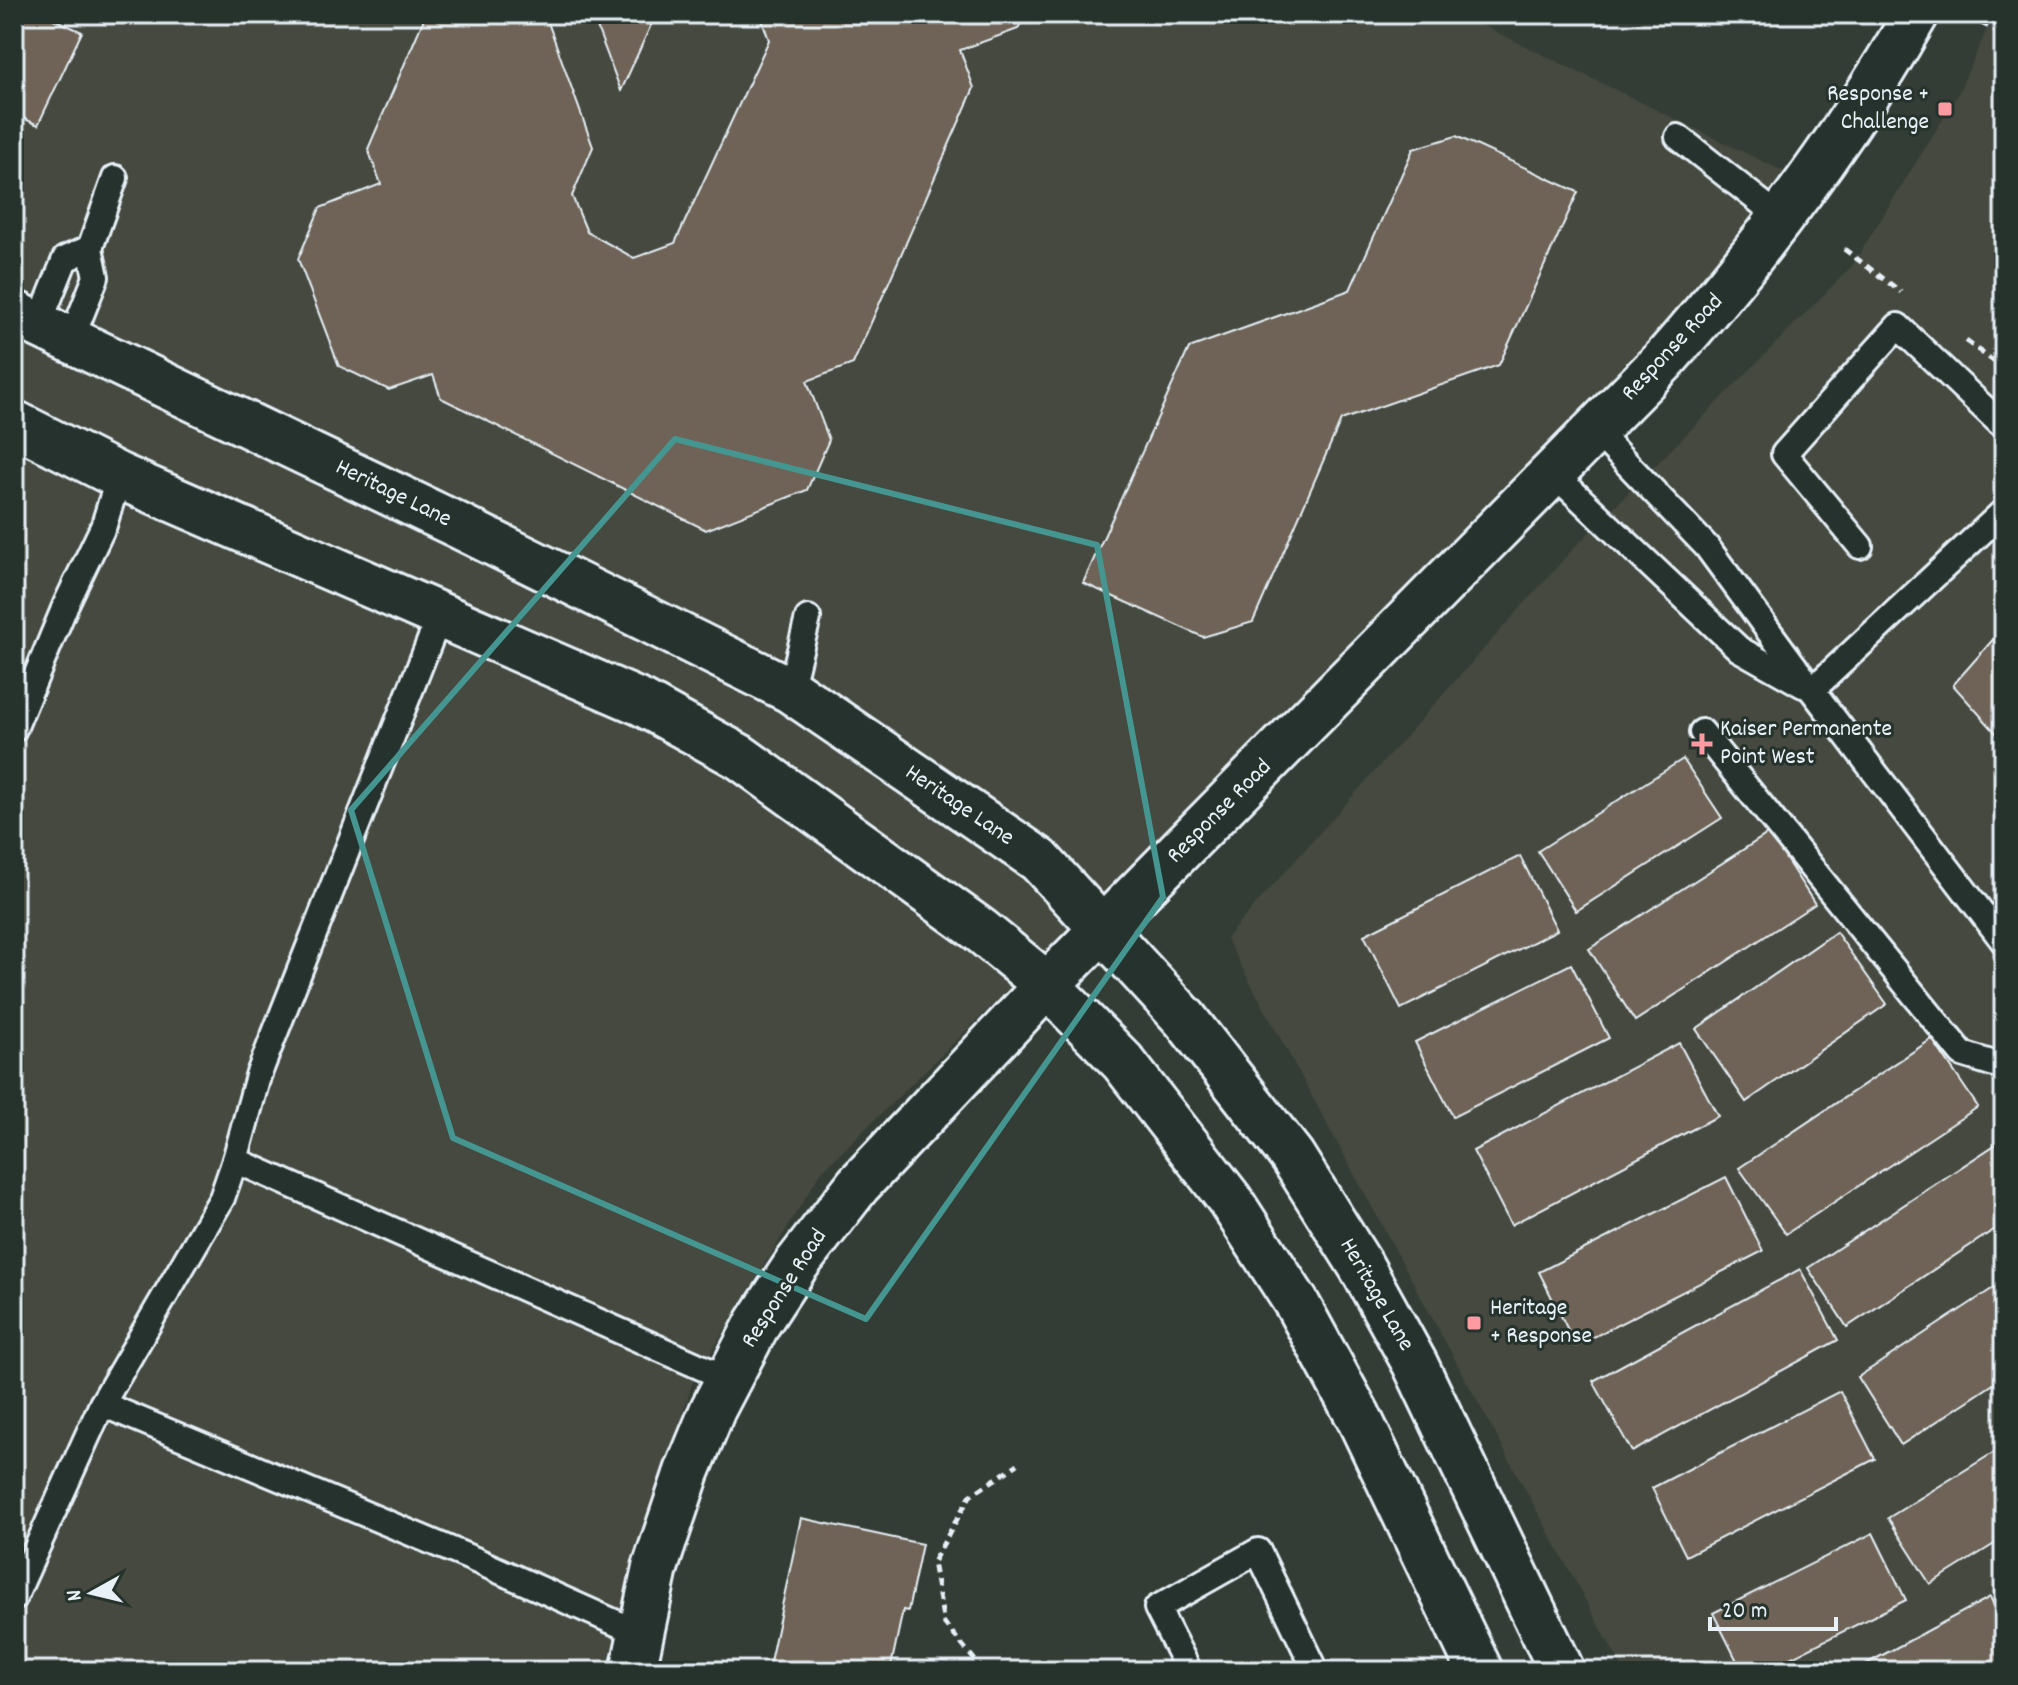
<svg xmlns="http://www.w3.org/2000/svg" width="2018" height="1685" viewBox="0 0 2018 1685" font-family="Dekko,sans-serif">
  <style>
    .built { fill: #45493f }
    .building { fill: #6e6457; stroke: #e8f1f8; stroke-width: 2 }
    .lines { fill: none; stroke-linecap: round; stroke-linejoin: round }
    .lane-casing { stroke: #e8f1f8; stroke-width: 30 }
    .secondary-casing { stroke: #e8f1f8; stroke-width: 50 }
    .path { stroke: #e8f1f8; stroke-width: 5; stroke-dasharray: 8 6; stroke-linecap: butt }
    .lane { stroke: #26332d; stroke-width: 24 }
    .secondary { stroke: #26332d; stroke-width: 44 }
    .marked { fill: none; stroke: #459590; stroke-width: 6; stroke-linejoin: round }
    .poi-dot { fill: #ff9aa2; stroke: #26332d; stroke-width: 3 }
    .labels { text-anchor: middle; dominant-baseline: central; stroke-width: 6; stroke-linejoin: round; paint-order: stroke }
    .poi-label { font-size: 24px; fill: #e8f1f8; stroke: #26332d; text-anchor: start }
    .street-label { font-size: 24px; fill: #e8f1f8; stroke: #26332d }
  </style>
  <rect width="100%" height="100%" fill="#343d35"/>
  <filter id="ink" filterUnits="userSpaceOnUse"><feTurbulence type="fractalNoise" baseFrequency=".0125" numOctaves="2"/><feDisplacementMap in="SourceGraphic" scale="16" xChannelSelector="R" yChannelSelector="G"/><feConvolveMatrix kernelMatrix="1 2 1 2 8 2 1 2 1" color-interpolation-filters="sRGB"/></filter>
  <g filter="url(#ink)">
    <g class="built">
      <polygon points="14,14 1459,14 1793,176 1548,507 1071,929 821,1172 692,1384 605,1671 14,1671"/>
      <polygon points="1994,14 2004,14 2004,1671 1624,1671 1226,938 1573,549 1852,266 1957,96"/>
    </g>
    <g class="building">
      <polygon points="14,14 43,14 82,32 38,125 14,114"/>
      <polygon points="426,14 545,14 593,147 572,196 587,232 634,258 675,243 769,40 760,14 1025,14 1018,29 960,50 974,88 853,364 807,381 829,440 807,490 706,530 441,398 433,375 389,390 339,366 298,259 320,208 381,184 368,149"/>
      <polygon points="592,14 656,14 621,91"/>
      <polygon points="1456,136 1578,192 1499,365 1341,420 1253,622 1203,637 1083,583 1189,348 1350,290 1413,149"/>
      <polygon points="2004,627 2004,742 1953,685"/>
      <polygon points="1683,759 1722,818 1576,911 1538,851"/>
      <polygon points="1769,833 1815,904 1635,1021 1589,949"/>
      <polygon points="1520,856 1557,930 1401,1009 1364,935"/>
      <polygon points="1836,932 1887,1004 1746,1102 1696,1029"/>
      <polygon points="1571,964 1609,1038 1453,1117 1415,1042"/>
      <polygon points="1932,1039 1978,1107 1786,1234 1739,1168"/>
      <polygon points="1679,1043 1718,1116 1511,1225 1473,1151"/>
      <polygon points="2001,1141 2004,1146 2004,1223 1847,1327 1808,1268"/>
      <polygon points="1726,1177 1763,1251 1576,1346 1539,1272"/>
      <polygon points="1800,1269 1838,1340 1632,1452 1593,1381"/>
      <polygon points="2004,1281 2004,1377 1901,1445 1858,1377"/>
      <polygon points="1840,1391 1875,1459 1686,1556 1652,1488"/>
      <polygon points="2004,1446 2004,1538 1930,1584 1888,1518"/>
      <polygon points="801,1518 922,1544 908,1611 903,1610 890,1671 768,1671"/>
      <polygon points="1873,1533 1906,1600 1764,1671 1742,1671 1713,1613"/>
      <polygon points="1990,1597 2004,1624 2004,1671 1853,1671"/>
    </g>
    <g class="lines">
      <g class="lane-casing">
        <g id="lane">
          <polyline points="1678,137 1782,219"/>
          <polyline points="39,324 65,259 90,248"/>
          <polyline points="71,340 96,277 90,248 115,178"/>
          <polyline points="1595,430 1707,547 1812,690 2004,942"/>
          <polyline points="1553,473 1739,649 1803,685"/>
          <polyline points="1860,546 1784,454 1898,326 2004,427"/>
          <polyline points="440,615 258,1076 235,1160 728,1379"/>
          <polyline points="790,690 808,618"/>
          <polyline points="1812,690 2004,511"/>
          <polyline points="14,729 66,604 104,525 119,476"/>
          <polyline points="1702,732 1962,1054 2004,1067"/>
          <polyline points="102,1404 473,1559 641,1634"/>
          <polyline points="14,1598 102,1404 222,1198 235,1160"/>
          <polyline points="1189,1671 1157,1608 1258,1551 1316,1671"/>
        </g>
      </g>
      <g class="secondary-casing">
        <g id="secondary">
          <polyline points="14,313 457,525 790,690 1039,860 1185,1019 1292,1156 1361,1266 1415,1364 1562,1671"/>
          <polyline points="14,423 119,476 642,703 740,757 980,930 1047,985 1123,1062 1230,1200 1297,1304 1358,1416 1480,1671"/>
          <path d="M633 1671 655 1568 687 1472 713 1409 758 1323 796 1265 858 1185 1047 985 1664 360C1760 252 1845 139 1916 14"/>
        </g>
      </g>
      <g class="path">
        <polyline points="1981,23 2004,34"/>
        <polyline points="1844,249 1901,292"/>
        <polyline points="1966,341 2004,369"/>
        <polyline points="984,1671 944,1623 933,1562 970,1496 1018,1464"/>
      </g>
      <use href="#lane" class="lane"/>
      <use href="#secondary" class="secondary"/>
    </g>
  </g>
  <path class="marked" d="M675 439 1097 545 1163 897 866 1319 453 1138 351 810Z"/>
  <g class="poi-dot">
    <rect x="1937" y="101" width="16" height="16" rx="4"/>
    <path d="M1698 732h8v8h8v8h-8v8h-8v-8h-8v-8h8z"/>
    <rect x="1466" y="1315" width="16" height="16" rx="4"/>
  </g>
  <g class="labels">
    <g class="poi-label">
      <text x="1929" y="95" text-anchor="end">Response +<tspan x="1929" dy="28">Challenge</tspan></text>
      <text x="1720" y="730">Kaiser Permanente<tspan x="1720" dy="28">Point West</tspan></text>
      <text x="1490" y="1309">Heritage<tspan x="1490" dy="28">+ Response</tspan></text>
    </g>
    <g class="street-label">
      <text transform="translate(1673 348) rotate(-47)">Response Road</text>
      <text transform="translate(393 494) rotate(26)">Heritage Lane</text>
      <text transform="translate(959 806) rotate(34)">Heritage Lane</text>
      <text transform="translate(1220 812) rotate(-45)">Response Road</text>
      <text transform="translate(785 1289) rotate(-57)">Response Road</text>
      <text transform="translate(1376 1295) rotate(60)">Heritage Lane</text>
    </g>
  </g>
  <rect width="2018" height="1685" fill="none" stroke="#26332d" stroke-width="48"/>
  <rect x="24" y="24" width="1970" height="1637" fill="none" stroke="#e8f1f8" stroke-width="3" filter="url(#ink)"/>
  <g transform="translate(92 1593) rotate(262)" stroke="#26332d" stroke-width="6" paint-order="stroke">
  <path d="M0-6L14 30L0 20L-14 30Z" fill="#e8f1f8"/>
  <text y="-12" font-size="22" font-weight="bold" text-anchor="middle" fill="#e8f1f8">N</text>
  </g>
  <path d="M1710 1617v12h126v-12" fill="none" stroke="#e8f1f8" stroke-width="4"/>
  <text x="1722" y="1617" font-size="24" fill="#e8f1f8" stroke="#26332d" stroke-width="6" paint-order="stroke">20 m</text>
</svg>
